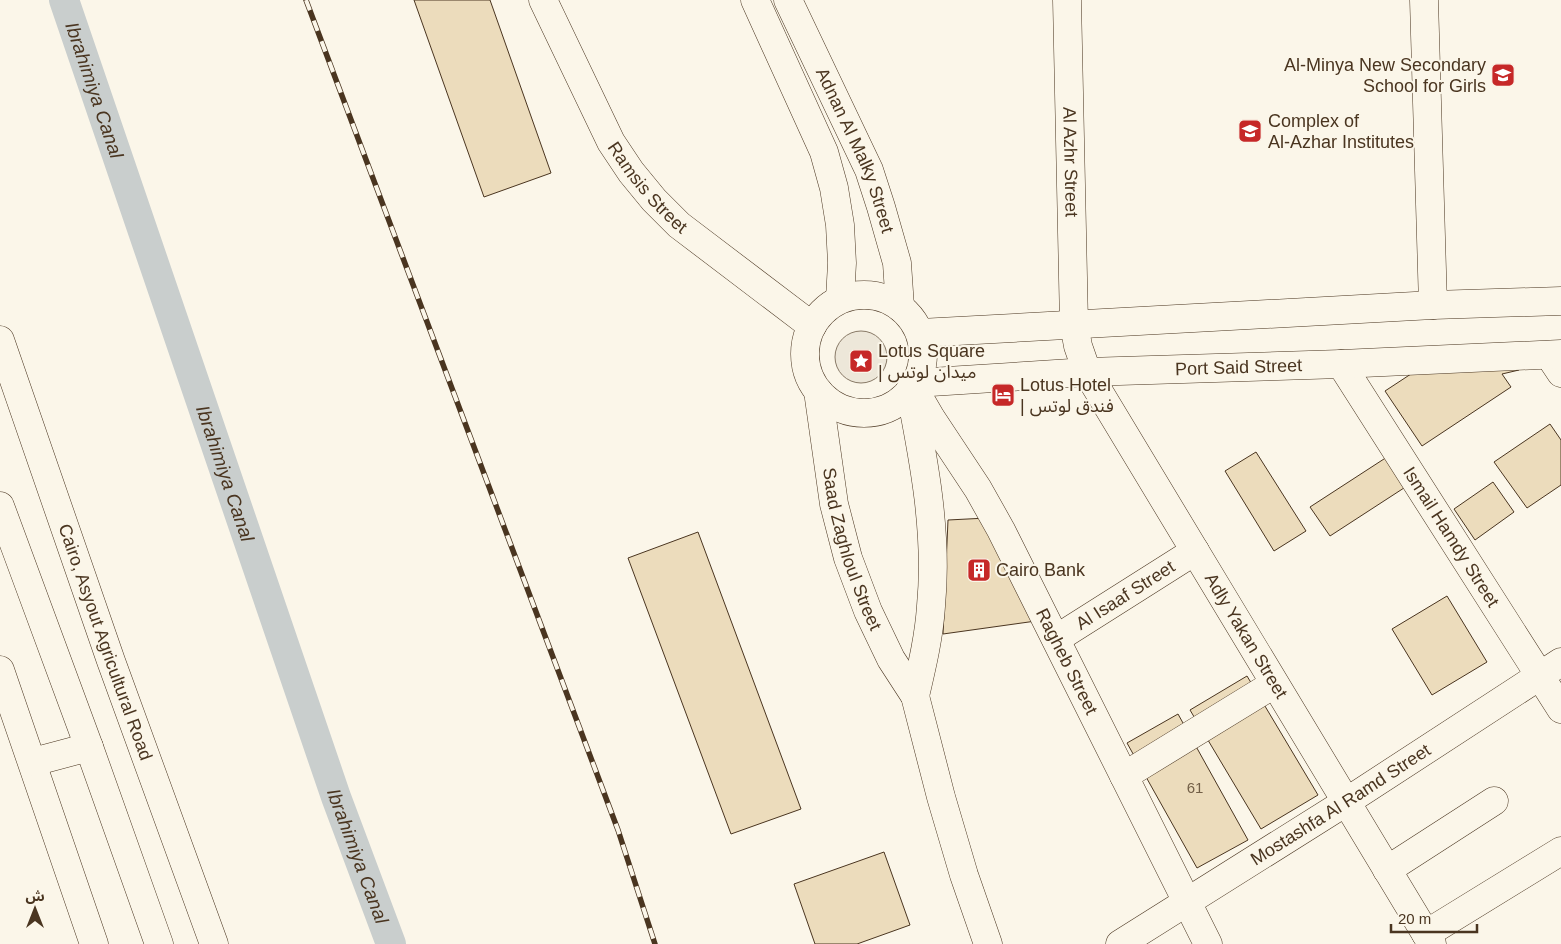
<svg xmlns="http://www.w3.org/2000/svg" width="1561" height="944" viewBox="0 0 1561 944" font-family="Helvetica,'Noto Sans Arabic',sans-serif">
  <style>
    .parking { fill: #ede7d9; stroke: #887966 }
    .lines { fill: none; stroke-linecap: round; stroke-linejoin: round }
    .canal { stroke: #c9cecd; stroke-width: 30 }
    .building { fill: #ecdcbc; stroke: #4a3520 }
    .minor-casing { stroke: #4a3520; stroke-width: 29 }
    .major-casing { stroke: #4a3520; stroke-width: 29 }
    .highway-casing { stroke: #4a3520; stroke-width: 29 }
    .minor { stroke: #fbf6e9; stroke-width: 28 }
    .major { stroke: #fbf6e9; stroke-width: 28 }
    .highway { stroke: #fbf6e9; stroke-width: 28 }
    .rail-casing { stroke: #4a3520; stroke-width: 5.5 }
    .rail { stroke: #fbf6e9; stroke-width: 4; stroke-dasharray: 11; stroke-linecap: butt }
    .labels { text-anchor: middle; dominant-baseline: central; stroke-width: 4; stroke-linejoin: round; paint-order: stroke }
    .number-label { font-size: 15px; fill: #725f47 }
    .poi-label { font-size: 18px; fill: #4a3520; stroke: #fbf6e9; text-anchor: start }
    .street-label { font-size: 18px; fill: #4a3520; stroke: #fbf6e9 }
    .water-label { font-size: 19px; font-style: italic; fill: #4a3520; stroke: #fbf6e9 }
  </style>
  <rect width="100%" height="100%" fill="#fbf6e9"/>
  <circle class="parking" cx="861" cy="357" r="26"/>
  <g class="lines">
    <path class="canal" id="s1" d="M64 0 336 797 391 944"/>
  </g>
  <g class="building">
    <polygon points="414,0 490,0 551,173 484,197"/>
    <polygon points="1446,351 1517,362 1519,370 1502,374 1511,387 1422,446 1385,391"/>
    <polygon points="1550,424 1561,440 1561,485 1527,508 1494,462"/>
    <polygon points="1256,452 1306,531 1274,551 1225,471"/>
    <polygon points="1387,457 1407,486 1330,536 1310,507"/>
    <polygon points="1493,482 1514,512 1475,540 1454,509"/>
    <polygon points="987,518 1036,621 943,634 948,520"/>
    <polygon points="698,532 801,809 731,834 628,558"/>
    <polygon points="1447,596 1487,662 1432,695 1392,629"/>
    <polygon points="1247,676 1318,795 1261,829 1190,710"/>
    <polygon points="1178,714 1248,840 1197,868 1127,743"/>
    <polygon points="884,852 910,925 857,944 815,944 794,884"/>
  </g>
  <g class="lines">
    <g class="minor-casing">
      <g id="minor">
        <path id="s2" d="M1067 0 1074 324 1078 346 1087 372 1432 944"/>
        <polyline points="1424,0 1433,305"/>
        <polyline points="1549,355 1561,373"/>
        <path id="s3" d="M1341 364 1561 709"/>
        <path id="s4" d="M913 387 931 418 978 489 1001 530 1208 944"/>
        <path id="s5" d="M1056 639 1195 551"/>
        <polyline points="0,670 94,944"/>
        <polyline points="1124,776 1274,684"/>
        <polyline points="1387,870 1494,801"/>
        <polyline points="1426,934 1561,851"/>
        <path id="s6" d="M1120 944 1346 802 1561 662"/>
      </g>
    </g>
    <g class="major-casing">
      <g id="major">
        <path id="s7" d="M543 0 611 142 631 172 654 200 679 225 812 326"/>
        <polyline points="755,0 824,152 834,188 840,225 842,263 840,299"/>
        <path id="s8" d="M788 0 869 170 881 207 897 263 900 307"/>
        <circle cx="864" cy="354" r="59"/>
        <polyline points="920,333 1433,305 1561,301"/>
        <path id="s9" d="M915 383 1087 372 1341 364 1561 354"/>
        <path d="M910 390C924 461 938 534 931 606 929 637 922 666 915 696"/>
        <path id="s10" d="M818 391 834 504 848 558 868 611 891 659 915 696 941 797 964 875 988 944"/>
      </g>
    </g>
    <g class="highway-casing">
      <g id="highway">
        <path id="s11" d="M0 340 111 661 214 944"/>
        <polyline points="0,506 89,747 159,944"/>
        <polyline points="33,762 89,747"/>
      </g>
    </g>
    <use href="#minor" class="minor"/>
    <use href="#major" class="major"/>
    <use href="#highway" class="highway"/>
    <g class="rail-casing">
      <polyline id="rail" points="306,0 618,830 655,944"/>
    </g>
    <use href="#rail" class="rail"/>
  </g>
  <defs>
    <g id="school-square" transform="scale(1.25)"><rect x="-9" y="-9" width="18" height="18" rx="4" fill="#c62828" stroke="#fbf6e9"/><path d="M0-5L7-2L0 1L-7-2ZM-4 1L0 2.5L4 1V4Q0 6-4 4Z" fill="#fff"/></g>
    <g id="sight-square" transform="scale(1.25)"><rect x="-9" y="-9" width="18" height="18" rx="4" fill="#c62828" stroke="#fbf6e9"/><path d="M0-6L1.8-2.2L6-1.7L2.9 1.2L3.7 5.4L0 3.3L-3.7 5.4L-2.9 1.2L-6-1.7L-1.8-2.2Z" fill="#fff"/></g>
    <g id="hotel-square" transform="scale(1.25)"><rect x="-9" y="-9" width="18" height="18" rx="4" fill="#c62828" stroke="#fbf6e9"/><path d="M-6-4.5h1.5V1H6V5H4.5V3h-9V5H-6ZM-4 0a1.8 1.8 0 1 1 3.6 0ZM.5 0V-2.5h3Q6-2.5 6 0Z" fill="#fff"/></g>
    <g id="building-square" transform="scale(1.25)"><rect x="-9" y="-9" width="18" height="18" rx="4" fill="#c62828" stroke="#fbf6e9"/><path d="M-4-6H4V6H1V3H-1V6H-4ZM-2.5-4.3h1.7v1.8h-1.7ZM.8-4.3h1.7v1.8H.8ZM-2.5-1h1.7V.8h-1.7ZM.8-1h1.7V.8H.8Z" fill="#fff"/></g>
  </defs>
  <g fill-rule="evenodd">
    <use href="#school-square" x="1503" y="75"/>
    <use href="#school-square" x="1250" y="131"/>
    <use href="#sight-square" x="861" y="361"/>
    <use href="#hotel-square" x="1003" y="395"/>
    <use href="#building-square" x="979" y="570"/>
  </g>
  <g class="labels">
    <g class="number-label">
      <text x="1195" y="787">61</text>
    </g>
    <g class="poi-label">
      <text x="1486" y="65" text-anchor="end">Al-Minya New Secondary<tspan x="1486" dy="21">School for Girls</tspan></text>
      <text x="1268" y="121">Complex of<tspan x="1268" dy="21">Al-Azhar Institutes</tspan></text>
      <text x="878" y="351">Lotus Square<tspan x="878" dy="21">| ميدان لوتس</tspan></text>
      <text x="1020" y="385">Lotus Hotel<tspan x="1020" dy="21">| فندق لوتس</tspan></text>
      <text x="996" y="570">Cairo Bank</text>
    </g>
    <g class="street-label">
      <text stroke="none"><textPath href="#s8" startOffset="165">Adnan Al Malky Street</textPath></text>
      <text stroke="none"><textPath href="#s2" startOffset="162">Al Azhr Street</textPath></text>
      <text stroke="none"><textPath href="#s7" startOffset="216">Ramsis Street</textPath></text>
      <text stroke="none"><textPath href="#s9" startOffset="324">Port Said Street</textPath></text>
      <text stroke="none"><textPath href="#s3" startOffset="205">Ismail Hamdy Street</textPath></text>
      <text stroke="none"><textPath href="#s10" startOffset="162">Saad Zaghloul Street</textPath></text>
      <text stroke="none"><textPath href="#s5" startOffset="82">Al Isaaf Street</textPath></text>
      <text stroke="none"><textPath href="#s2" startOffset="682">Adly Yakan Street</textPath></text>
      <text stroke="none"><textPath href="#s11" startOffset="320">Cairo, Asyout Agricultural Road</textPath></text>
      <text stroke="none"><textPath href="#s4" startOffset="315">Ragheb Street</textPath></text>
      <text stroke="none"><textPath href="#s6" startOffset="261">Mostashfa Al Ramd Street</textPath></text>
    </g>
    <g class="water-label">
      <text stroke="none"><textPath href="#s1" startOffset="95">Ibrahimiya Canal</textPath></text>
      <text stroke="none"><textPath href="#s1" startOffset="500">Ibrahimiya Canal</textPath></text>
      <text stroke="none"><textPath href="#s1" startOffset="905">Ibrahimiya Canal</textPath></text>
    </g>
  </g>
  <g transform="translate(35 909)" stroke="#fbf6e9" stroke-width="4" paint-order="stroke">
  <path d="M0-4L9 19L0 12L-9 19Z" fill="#4a3520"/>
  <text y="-8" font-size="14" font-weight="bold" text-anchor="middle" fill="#4a3520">ش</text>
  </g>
  <path d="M1391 924v8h86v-8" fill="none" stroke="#4a3520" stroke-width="2.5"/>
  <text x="1398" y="924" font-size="15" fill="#4a3520" stroke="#fbf6e9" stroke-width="4" paint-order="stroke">20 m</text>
</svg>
